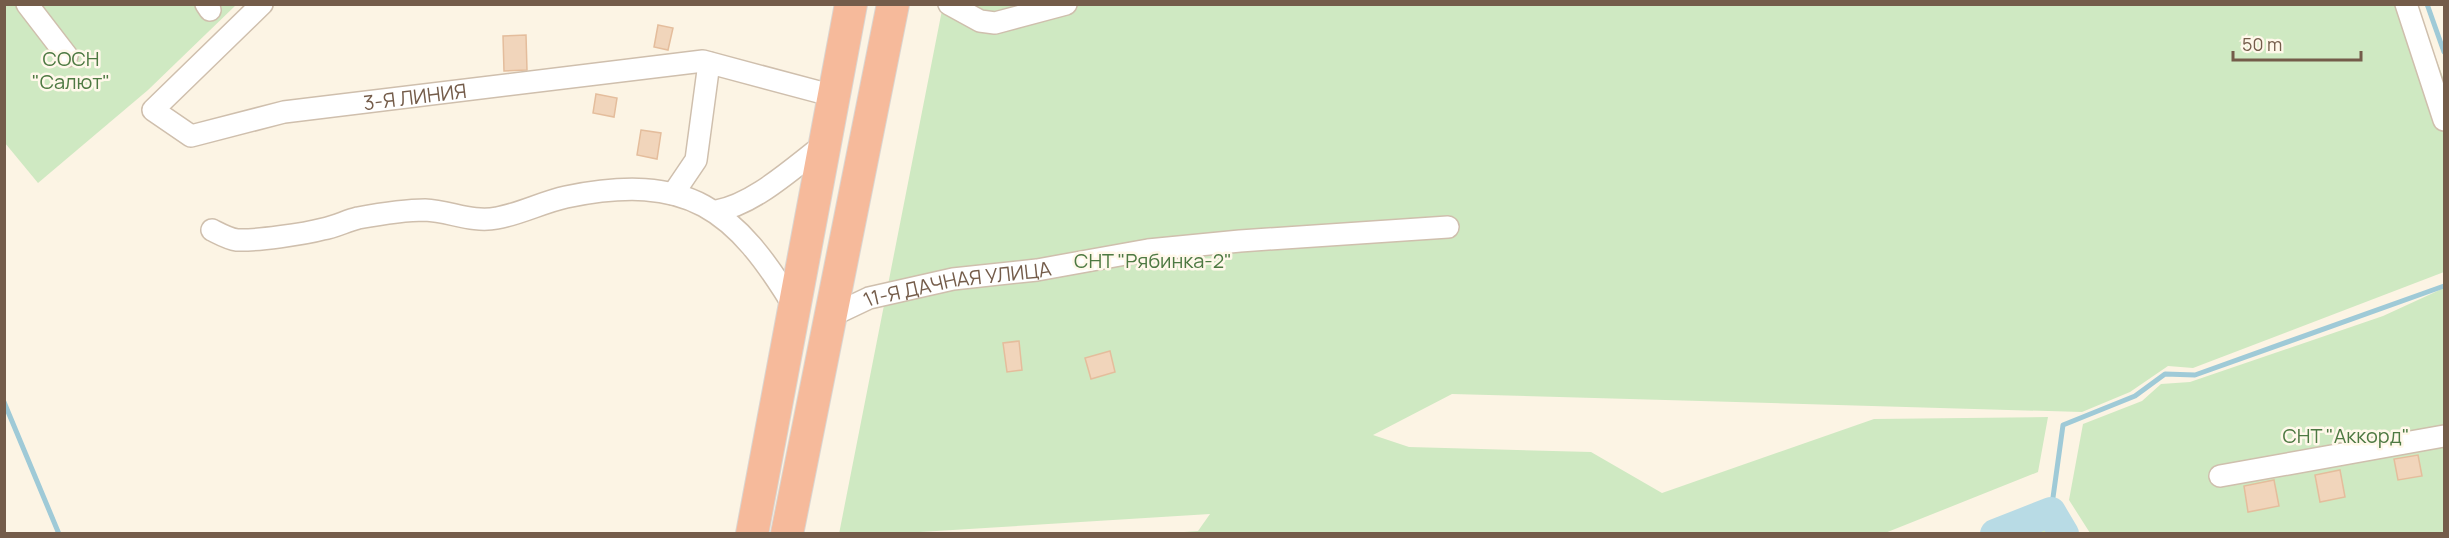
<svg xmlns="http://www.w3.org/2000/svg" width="2449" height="538" viewBox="0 0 2449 538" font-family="Manrope,sans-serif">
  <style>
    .green { fill: #cfe9c2 }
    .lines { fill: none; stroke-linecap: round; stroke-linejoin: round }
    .stream { stroke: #9fcad7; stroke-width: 5 }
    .river { stroke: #b8dbe5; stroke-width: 30 }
    .building { fill: #f1d5bb; stroke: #e4bd9c; stroke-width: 1.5 }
    .minor-casing { stroke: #cfbfad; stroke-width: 24 }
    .highway-casing { stroke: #dbd5d0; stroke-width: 34 }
    .minor { stroke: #fff; stroke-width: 21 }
    .highway { stroke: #f6ba9b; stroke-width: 32 }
    .labels { text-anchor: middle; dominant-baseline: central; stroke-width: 5; stroke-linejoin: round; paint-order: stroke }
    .park-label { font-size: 20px; fill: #4d7942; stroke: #fff8ea }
    .street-label { font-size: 20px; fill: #745c4a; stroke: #fff8ea }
  </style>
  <rect width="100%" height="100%" fill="#fcf4e4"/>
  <g class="green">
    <polygon points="4,5 236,5 148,90 38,183 5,143"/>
    <polygon points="943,5 2416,5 2444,80 2444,272 2193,368 2168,366 2130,392 2082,412 1452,394 1373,435 1409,447 1591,452 1662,493 1874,419 2048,417 2038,472 1885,533 1170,533 1198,531 1210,514 904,533 839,534"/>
    <polygon points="2444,288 2444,533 2090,533 2069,500 2083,424 2142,401 2161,384 2190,382 2383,316"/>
    <polygon points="2042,521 2050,533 2011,533"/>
  </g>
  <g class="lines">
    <g class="stream">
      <polyline points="2427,4 2444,52"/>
      <polyline points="4,402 59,534"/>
      <polyline points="2051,512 2063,425 2135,396 2165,374 2195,375 2444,286"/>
    </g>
    <polyline class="river" points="1995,534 2051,512 2064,534"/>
  </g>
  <g class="building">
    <polygon points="658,25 673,28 668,50 654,47"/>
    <polygon points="526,35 527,70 504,71 503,36"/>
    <polygon points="596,94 617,98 614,117 593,113"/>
    <polygon points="641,130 661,133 657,159 637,155"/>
    <polygon points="1019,341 1022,370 1007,372 1003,343"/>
    <polygon points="1110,351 1115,372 1091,379 1085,358"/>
    <polygon points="2418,455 2422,476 2398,480 2394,459"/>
    <polygon points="2340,470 2345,497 2320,502 2315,475"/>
    <polygon points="2274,480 2279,506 2248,512 2244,486"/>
  </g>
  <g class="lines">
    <g class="minor-casing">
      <g id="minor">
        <polyline points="27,4 67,56"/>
        <polyline points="206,4 210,10"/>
        <path id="s1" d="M262 4 153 110 191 136 284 112 703 61 834 96"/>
        <polyline points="949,4 980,21 995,23 1066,4"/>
        <polyline points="2406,4 2444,120"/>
        <polyline points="673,194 696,160 709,63"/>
        <path d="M716 211C754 205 795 166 826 143"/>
        <path d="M212 230C220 234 229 239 237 240 255 241 305 234 323 229 335 227 346 221 358 218 380 214 403 210 425 210 450 211 472 223 497 218 520 214 543 202 566 197 688 172 735 208 796 310"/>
        <path id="s2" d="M829 317 869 298 953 279 1037 270 1148 250 1240 241 1448 227"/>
        <polyline points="2220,476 2444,436"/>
      </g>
    </g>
    <g class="highway-casing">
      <g id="highway">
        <polyline points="752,534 851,4"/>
        <polyline points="787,534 893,4"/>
      </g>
    </g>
    <use href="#minor" class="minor"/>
    <use href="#highway" class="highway"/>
  </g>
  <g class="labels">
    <g class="park-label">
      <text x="71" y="58">СОСН<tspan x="71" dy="23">"Салют"</tspan></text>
      <text x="1153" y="260">СНТ "Рябинка-2"</text>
      <text x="2346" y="435">СНТ "Аккорд"</text>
    </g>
    <g class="street-label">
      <text stroke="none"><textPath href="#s1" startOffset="426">3-Я ЛИНИЯ</textPath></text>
      <text stroke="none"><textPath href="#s2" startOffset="134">11-Я ДАЧНАЯ УЛИЦА</textPath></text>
    </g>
  </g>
  <rect width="2449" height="538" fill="none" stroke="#745c4a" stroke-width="12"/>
  <path d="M2233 51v9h128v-9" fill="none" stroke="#745c4a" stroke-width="3"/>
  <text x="2242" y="51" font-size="18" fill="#745c4a" stroke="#fff8ea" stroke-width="4.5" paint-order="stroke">50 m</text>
</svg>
